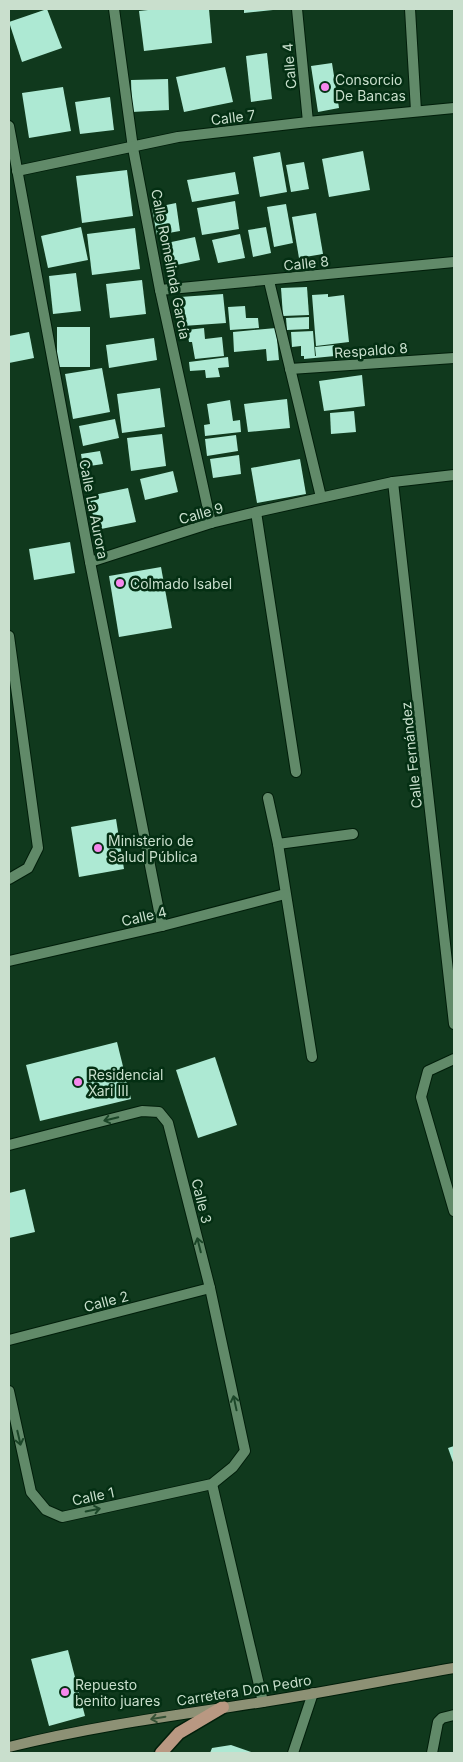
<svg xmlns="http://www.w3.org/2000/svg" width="463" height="1762" viewBox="0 0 463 1762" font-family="Inter,sans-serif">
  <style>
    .building { fill: #ade9d3 }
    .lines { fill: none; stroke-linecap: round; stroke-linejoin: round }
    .lane-casing { stroke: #011e0a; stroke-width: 12 }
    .street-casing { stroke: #011e0a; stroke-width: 12 }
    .secondary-casing { stroke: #011e0a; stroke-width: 12 }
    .primary-casing { stroke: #011e0a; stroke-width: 15 }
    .lane { stroke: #618a69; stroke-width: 10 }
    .street { stroke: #618a69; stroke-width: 10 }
    .secondary { stroke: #8d9175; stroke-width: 10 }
    .primary { stroke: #b99882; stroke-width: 12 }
    .oneway { stroke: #1b4628 }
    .oneway2 { stroke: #345135 }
    .poi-dot { fill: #f688ed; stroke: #042f13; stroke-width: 2 }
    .labels { text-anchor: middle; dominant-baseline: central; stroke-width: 5; stroke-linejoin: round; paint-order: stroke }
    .street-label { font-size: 14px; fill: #c9dfcd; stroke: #042f13 }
    .poi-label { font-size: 14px; fill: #c9dfcd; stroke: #042f13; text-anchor: start }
  </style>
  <rect width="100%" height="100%" fill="#10391d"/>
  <g class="building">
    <polygon points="47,9 62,48 22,62 9,22"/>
    <polygon points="157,9 209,9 212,43 144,51 139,11"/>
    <polygon points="244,9 273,9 273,10 244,13"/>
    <polygon points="267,53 272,99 251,102 246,56"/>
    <polygon points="332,63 339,108 318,112 311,66"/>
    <polygon points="225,67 233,102 184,112 176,77"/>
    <polygon points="168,79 169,110 132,112 131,80"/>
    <polygon points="63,87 71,131 29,138 22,93"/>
    <polygon points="110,97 114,130 80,134 75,102"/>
    <polygon points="363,151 370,190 329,197 322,159"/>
    <polygon points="280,152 287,192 260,197 253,157"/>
    <polygon points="304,162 309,189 291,192 286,165"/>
    <polygon points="127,170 133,216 82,223 76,176"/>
    <polygon points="235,172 239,194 192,202 187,180"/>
    <polygon points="235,201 239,229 202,235 197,208"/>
    <polygon points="176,203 180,231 157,235 152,208"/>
    <polygon points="286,204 293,243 274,247 267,207"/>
    <polygon points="316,213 323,254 299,258 292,217"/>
    <polygon points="81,227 88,260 48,268 41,236"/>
    <polygon points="266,227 271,253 253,257 248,230"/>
    <polygon points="135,228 140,269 92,275 87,234"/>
    <polygon points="240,234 245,258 218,263 212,240"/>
    <polygon points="195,237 200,260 167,267 162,244"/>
    <polygon points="76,273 81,311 53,314 49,276"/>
    <polygon points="142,280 146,314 110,318 106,284"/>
    <polygon points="307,287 309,315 283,316 281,288"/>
    <polygon points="223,294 226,323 183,326 180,297"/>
    <polygon points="328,294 328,297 344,295 349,342 316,346 312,295"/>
    <polygon points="245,306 246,318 258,318 259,328 230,330 228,307"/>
    <polygon points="309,317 309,329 287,330 286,318"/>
    <rect x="57" y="327" width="33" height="40"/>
    <polygon points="204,328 205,339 222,337 224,356 195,359 192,342 189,342 187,330"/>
    <polygon points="276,328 279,360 267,361 266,349 234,352 233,332"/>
    <polygon points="313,331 315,356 316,356 315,347 334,345 335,356 304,359 304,356 301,356 301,346 292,347 291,332"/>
    <polygon points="29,332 34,358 9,363 9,336"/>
    <polygon points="154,338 157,360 109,368 106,345"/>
    <polygon points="228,357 229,367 218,368 220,377 206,378 205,370 190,371 189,362"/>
    <polygon points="102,368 110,412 73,419 65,374"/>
    <polygon points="362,375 365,406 324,411 319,381"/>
    <polygon points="160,388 165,427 122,433 117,394"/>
    <polygon points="287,399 290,428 248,432 244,404"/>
    <polygon points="230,400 233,421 240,420 241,432 205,436 204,425 210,424 207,404"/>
    <polygon points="354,411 356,432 331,434 330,413"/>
    <polygon points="115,419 119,438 83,446 79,426"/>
    <polygon points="162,434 166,466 131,471 127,438"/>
    <polygon points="236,435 238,451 207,456 205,439"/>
    <polygon points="100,451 103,464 83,467 81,454"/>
    <polygon points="239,455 241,474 213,478 210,459"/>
    <polygon points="300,459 306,494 257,503 251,468"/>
    <polygon points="173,471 178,492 145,500 140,479"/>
    <polygon points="128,488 136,522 96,530 89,496"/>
    <polygon points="70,542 75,573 34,580 29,549"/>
    <polygon points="161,567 172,628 119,637 109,576"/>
    <polygon points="116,819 124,869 79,877 71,827"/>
    <polygon points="117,1042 131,1099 40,1121 26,1065"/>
    <polygon points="215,1057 237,1125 198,1138 176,1070"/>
    <polygon points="25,1189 35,1232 9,1238 9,1193"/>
    <polygon points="454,1446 454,1465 448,1448"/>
    <polygon points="68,1650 85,1716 49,1726 31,1659"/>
    <polygon points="231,1745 254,1753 210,1753 212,1748"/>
  </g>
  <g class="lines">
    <g class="lane-casing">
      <g id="lane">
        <polyline points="9,636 38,848 28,868 9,879"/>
        <polyline points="278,844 353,834"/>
        <polyline points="293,1753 313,1693"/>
        <polyline points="432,1753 438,1722 442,1718 454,1715"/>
      </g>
    </g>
    <g class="street-casing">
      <g id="street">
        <polyline points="114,9 133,148 160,290 211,523"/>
        <polyline points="297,9 308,122"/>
        <polyline points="410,9 416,111"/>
        <polyline points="9,126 90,562 162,926"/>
        <polyline points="17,171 178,137 308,122 454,108"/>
        <polyline points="269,281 321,497"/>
        <polyline points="160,290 454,262"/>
        <polyline points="290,369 454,358"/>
        <polyline points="393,482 454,1024"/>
        <polyline points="256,512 296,772"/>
        <polyline points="90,562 211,523 256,512 393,482 454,475"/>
        <polyline points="268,798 278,844 312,1057"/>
        <polyline points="9,961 162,926 285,894"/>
        <polyline points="454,1059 428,1071 421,1097 454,1211"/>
        <polyline points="9,1145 142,1111 159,1112 168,1123 210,1288 245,1451 233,1467 212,1484 62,1517 46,1510 31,1492 9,1391"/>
        <polyline points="9,1340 210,1288"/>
        <polyline points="212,1484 263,1702"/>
      </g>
    </g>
    <g class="secondary-casing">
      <path id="secondary" d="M9 1747C93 1726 178 1715 263 1702 327 1692 391 1679 454 1668"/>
    </g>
    <g class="primary-casing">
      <polyline id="primary" points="161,1753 179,1733 223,1707"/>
    </g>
    <use href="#lane" class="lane"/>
    <use href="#street" class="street"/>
    <use href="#secondary" class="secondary"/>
    <use href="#primary" class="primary"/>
  </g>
  <defs><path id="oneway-shaft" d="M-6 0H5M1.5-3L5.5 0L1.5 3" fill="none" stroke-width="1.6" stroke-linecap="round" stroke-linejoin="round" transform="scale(1.25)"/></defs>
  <g class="oneway">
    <use href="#oneway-shaft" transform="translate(111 1119) rotate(166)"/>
    <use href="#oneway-shaft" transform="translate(199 1245) rotate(-104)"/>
    <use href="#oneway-shaft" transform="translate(235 1403) rotate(-102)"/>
    <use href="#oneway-shaft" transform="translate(19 1438) rotate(77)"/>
    <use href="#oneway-shaft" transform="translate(93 1510) rotate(-12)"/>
  </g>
  <use class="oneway2" href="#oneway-shaft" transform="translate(158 1718) rotate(170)"/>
  <g class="poi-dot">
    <circle cx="325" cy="87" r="5"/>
    <circle cx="120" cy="583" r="5"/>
    <circle cx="98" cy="848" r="5"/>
    <circle cx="78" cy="1082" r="5"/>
    <circle cx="65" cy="1692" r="5"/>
  </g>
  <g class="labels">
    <g class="street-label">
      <text transform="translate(289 66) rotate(-95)">Calle 4</text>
      <text transform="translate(233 117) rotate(-7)">Calle 7</text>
      <text transform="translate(306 263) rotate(-6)">Calle 8</text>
      <text transform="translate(171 264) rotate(79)">Calle Romelinda García</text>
      <text transform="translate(371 350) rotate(-4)">Respaldo 8</text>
      <text transform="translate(94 509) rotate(79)">Calle La Aurora</text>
      <text transform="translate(201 513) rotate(-16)">Calle 9</text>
      <text transform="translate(411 755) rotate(-96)">Calle Fernández</text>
      <text transform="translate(144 916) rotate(-13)">Calle 4</text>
      <text transform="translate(202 1201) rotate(76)">Calle 3</text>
      <text transform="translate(106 1301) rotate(-15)">Calle 2</text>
      <text transform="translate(93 1496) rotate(-12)">Calle 1</text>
      <text transform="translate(244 1690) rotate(-9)">Carretera Don Pedro</text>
    </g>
    <g class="poi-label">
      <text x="335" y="79">Consorcio<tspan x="335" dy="16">De Bancas</tspan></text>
      <text x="130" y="583">Colmado Isabel</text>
      <text x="108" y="840">Ministerio de<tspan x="108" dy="16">Salud Pública</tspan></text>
      <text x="88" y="1074">Residencial<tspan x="88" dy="16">Xari III</tspan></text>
      <text x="75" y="1684">Repuesto<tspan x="75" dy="16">benito juares</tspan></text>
    </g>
  </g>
  <rect width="463" height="1762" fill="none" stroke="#c9dfcd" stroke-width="20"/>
</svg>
